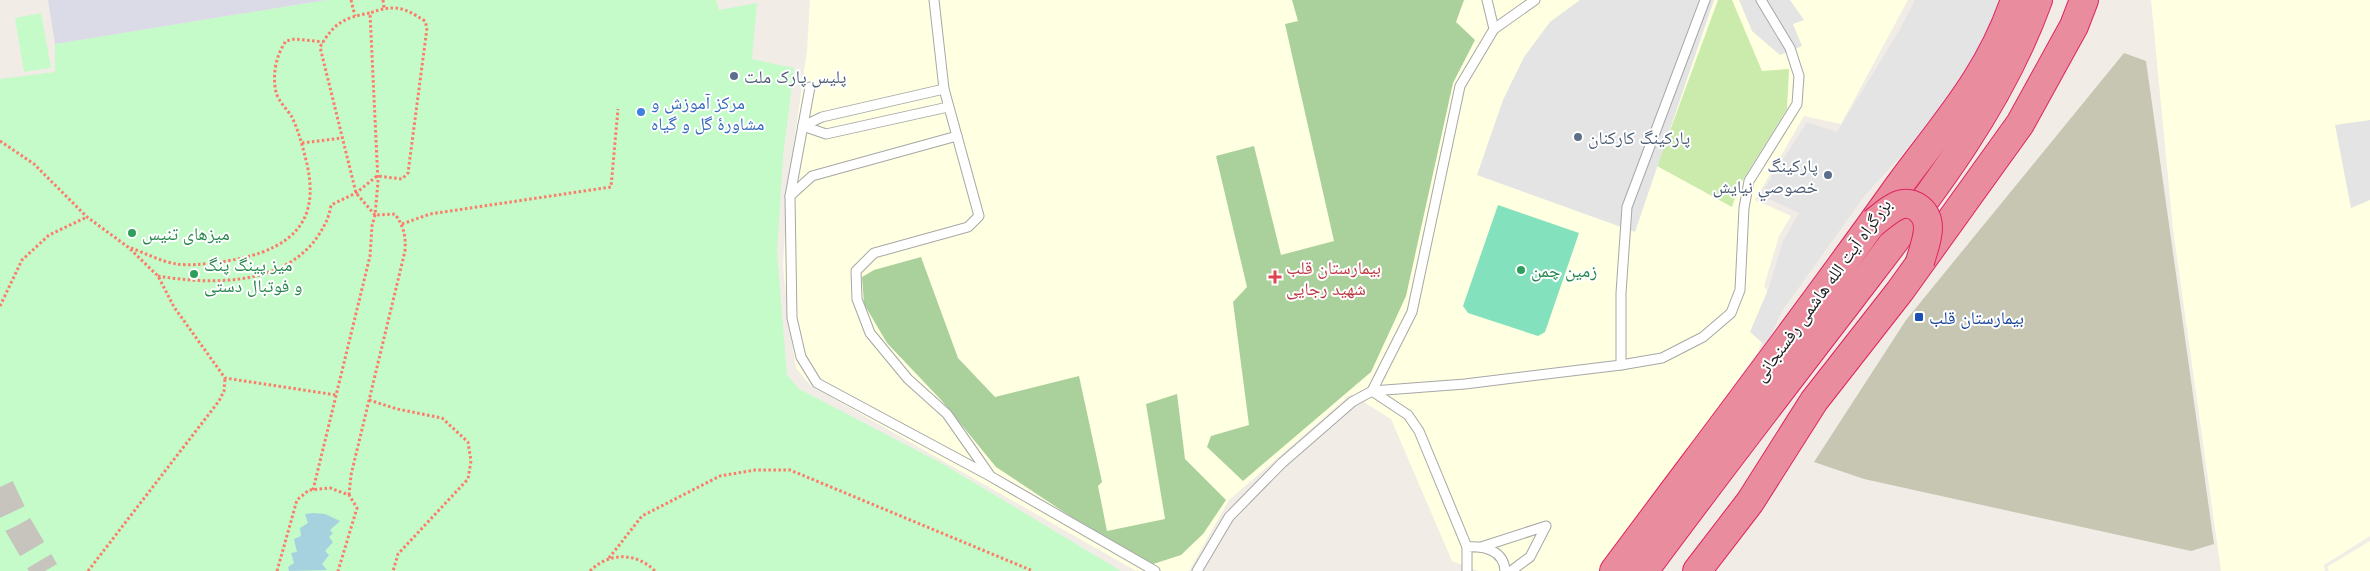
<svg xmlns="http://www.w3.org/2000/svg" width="2370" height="571" viewBox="0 0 2370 571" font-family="Raleway,'Noto Naskh Arabic',sans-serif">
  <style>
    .education { fill: #ffffe1 }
    .construction { fill: #c6c6b2 }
    .grass { fill: #cbebac }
    .forest { fill: #aad19b }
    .park { fill: #c4fbc8 }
    .pitch { fill: #84e1bd }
    .parking { fill: #e4e4e4 }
    .plaza { fill: #dbdbe7 }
    .water { fill: #a6d2df }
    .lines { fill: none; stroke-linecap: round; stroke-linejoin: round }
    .highway-tunnel { stroke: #c7c4be; stroke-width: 28; stroke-dasharray: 28 14; stroke-linecap: butt }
    .lane-casing { stroke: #a7a7a7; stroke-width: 11 }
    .highway-casing { stroke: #de2462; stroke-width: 30 }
    .path { stroke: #fc7c6c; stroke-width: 3; stroke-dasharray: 2.5 2.5; stroke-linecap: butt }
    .lane { stroke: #fff; stroke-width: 9 }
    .highway { stroke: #e98d9e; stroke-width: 28 }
    .highway-bridge-casing { stroke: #de2462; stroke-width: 30; stroke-linecap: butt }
    .highway-bridge { stroke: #e98d9e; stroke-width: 28 }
    .service-dot { fill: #5c6f8a; stroke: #fff; stroke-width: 2 }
    .shop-dot { fill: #3f7fe0; stroke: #fff; stroke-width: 2 }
    .leisure-dot { fill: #2e9e5b; stroke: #fff; stroke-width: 2 }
    .health-dot { fill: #e0444e; stroke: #fff; stroke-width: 2 }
    .transit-dot { fill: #1a4fb4; stroke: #fff; stroke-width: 2 }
    .labels { text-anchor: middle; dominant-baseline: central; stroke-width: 4; stroke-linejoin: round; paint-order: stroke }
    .service-label { font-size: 18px; fill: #4e5e75; stroke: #fff; text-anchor: start }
    .shop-label { font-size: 18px; fill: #366cbe; stroke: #fff; text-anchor: start }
    .leisure-label { font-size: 18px; fill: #27864d; stroke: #fff; text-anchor: start }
    .health-label { font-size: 18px; fill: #be3a42; stroke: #fff; text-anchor: start }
    .street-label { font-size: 18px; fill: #202020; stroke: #fff }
    .transit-label { font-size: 18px; fill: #164399; stroke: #fff; text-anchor: start }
  </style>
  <rect width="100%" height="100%" fill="#f1ede6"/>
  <g class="education">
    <polygon points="810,0 1908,0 1841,124 1804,116 1755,200 1791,216 1779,236 1764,286 1776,303 1758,352 1600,571 1478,571 1452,561 1391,419 1351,394 1229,500 1189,571 1136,571 810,385 796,368 789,324 783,267 787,194 807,50"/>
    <polygon points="2151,0 2370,0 2370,536 2324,565 2325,571 2221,571 2173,229"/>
    <polygon points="2370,541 2370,571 2329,571 2327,567"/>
  </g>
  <polygon class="construction" points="2124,53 2146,61 2214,544 2191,551 1864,479 1814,462 1906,320"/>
  <polygon class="grass" points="1718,0 1732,0 1762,71 1789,69 1787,109 1738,188 1732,207 1657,166"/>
  <g class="forest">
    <polygon points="1292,0 1464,0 1456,22 1475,40 1453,83 1406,296 1371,372 1243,481 1207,447 1211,436 1249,425 1233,302 1247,287 1216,156 1254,146 1281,255 1334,241 1285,24 1298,21"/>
    <polygon points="921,257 958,358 995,397 1079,376 1102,482 1098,486 1107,531 1165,519 1146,404 1177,394 1185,459 1226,500 1203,534 1181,555 1150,565 1112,544 996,467 942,401 887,343 864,304 862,277 874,270"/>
  </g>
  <g class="park">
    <polygon points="326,0 716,0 719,10 757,3 752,59 794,68 783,157 777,252 787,375 799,389 943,464 1121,571 0,571 0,79 55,72 55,44"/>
    <polygon points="41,13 51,68 24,72 15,18"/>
  </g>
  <polygon class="pitch" points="1498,205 1579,233 1545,332 1538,336 1468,313 1463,306"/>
  <g class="parking">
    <polygon points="1580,0 1714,0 1635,232 1477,175 1503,100 1524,57 1550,22"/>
    <polygon points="1739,0 1790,0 1804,20 1793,24 1802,46 1780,55 1752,31"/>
    <polygon points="1915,0 2001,0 1993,27 1964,78 1901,156 1865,195 1782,311 1766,346 1750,332 1769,287 1783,241 1799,213 1760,195 1807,122 1837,132 1899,31"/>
    <polygon points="2370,120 2370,200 2351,208 2335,125"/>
  </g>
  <polygon class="plaza" points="48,0 326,0 55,44"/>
  <polygon class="water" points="313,513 325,514 340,521 330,530 333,533 329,537 333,542 325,551 329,555 322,564 327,570 289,571 288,567 294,563 291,553 297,552 294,539 301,536 300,528 308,523 305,514"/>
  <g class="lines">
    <polyline class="highway-tunnel" points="0,487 18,525 45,571"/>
    <g class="lane-casing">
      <g id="lane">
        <polyline points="934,0 944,89 979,216 968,227 874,253 856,271 857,299 870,333 908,379 947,414 989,474"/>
        <polyline points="1487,0 1494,29"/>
        <polyline points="810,87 790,196 792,318 801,357 817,383 990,476 1155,571"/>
        <polyline points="803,126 826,134 948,107"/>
        <polyline points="803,126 822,117 944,89"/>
        <polyline points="790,196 812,176 957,136"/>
        <polyline points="1621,365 1662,358 1703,337 1731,313 1740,290 1744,208 1749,181 1797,104 1799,76 1790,48 1761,0"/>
        <polyline points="1467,547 1419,431 1408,415 1372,391 1412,312 1460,86 1494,29 1535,0"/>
        <polyline points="1481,547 1546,526 1530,557 1511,571"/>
        <polyline points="1197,571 1229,517 1282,463 1352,402 1372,391 1465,384 1621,365 1621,293 1627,207 1705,0"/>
        <path d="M1467 571V547C1484 546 1504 550 1505 571"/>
      </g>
    </g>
    <g class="highway-casing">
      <g id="highway">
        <path d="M1614 571C1707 446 1802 322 1893 194 1941 127 1987 81 2015 0"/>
        <path d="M1644 571C1712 479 1782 388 1852 297 1923 204 1998 111 2038 0"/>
        <polyline points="1697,571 1750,502 1814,401 1900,291 2020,124 2074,26 2084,0"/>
      </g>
    </g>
    <g class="path">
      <polyline points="351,0 355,16"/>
      <polyline points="383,0 384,8"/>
      <polyline points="0,141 34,164 87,217 128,247 158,276 174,307 225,378 336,395"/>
      <polyline points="302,143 342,138"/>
      <polyline points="402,224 430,214 611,187 618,109"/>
      <path d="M131 248C145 253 162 262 177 264 198 267 240 260 260 253 304 237 317 209 307 164 303 148 299 132 292 117 287 109 278 101 276 92 272 75 276 55 286 41L295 39 323 42"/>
      <path d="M158 276C211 285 284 286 318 236 325 225 329 218 331 205L356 193 377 176 402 179 408 173 427 28 425 21C403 7 395 4 370 13"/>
      <polyline points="0,306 22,260 49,235 87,217"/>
      <polyline points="369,400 397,409 442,418 468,442 471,461 468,479 398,554 393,571"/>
      <path d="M313 490 370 256 372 226 375 215 378 182 370 13C343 18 334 23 320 47L356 193 375 215"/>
      <path d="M349 495 351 475 405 251C406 236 404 227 395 214L375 215"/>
      <polyline points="609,558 642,516 720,476 755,470 790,470 1033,571"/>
      <polyline points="88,571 219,401 224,391 225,378"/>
      <polyline points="277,571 297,500 309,490 330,488 349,495 357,508 338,571"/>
      <path d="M590 571C609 552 636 552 655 571"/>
    </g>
    <use href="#lane" class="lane"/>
    <use href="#highway" class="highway"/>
    <g class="highway-bridge-casing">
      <path id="highway-bridge" d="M1873 223C1881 217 1889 209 1899 205 1914 200 1928 212 1928 228 1928 239 1923 251 1920 262"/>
    </g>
    <use href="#highway-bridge" class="highway-bridge"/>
  </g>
  <g class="service-dot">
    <circle cx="734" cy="76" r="5"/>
    <circle cx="1578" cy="137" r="5"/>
    <circle cx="1828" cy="175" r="5"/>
  </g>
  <circle class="shop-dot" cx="641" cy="112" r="5"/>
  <g class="leisure-dot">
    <circle cx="132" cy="233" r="5"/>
    <circle cx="1521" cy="270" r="5"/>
    <circle cx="194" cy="274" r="5"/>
  </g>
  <path class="health-dot" d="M1272.5 269.5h5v5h5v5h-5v5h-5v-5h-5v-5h5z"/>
  <rect class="transit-dot" x="1914" y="312" width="10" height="10" rx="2.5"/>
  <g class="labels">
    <g class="service-label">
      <text x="744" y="76">پلیس پارک ملت</text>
      <text x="1588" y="137">پارکینگ کارکنان</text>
      <text x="1818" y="165" text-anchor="end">پاركينگ<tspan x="1818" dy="21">خصوصي نيايش</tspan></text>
    </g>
    <g class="shop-label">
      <text x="651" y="102">مرکز آموزش و<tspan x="651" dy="21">مشاورهٔ گل و گیاه</tspan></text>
    </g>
    <g class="leisure-label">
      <text x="142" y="233">میزهای تنیس</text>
      <text x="204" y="264">میز پینگ پنگ<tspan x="204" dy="21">و فوتبال دستی</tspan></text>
      <text x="1531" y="270">زمین چمن</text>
    </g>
    <g class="health-label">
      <text x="1286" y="267">بیمارستان قلب<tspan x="1286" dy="21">شهید رجایی</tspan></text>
    </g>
    <g class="street-label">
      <text transform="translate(1822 290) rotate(-54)">بزرگراه آیت الله هاشمی رفسنجانی</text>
    </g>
    <g class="transit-label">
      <text x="1929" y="317">بیمارستان قلب</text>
    </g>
  </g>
</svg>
